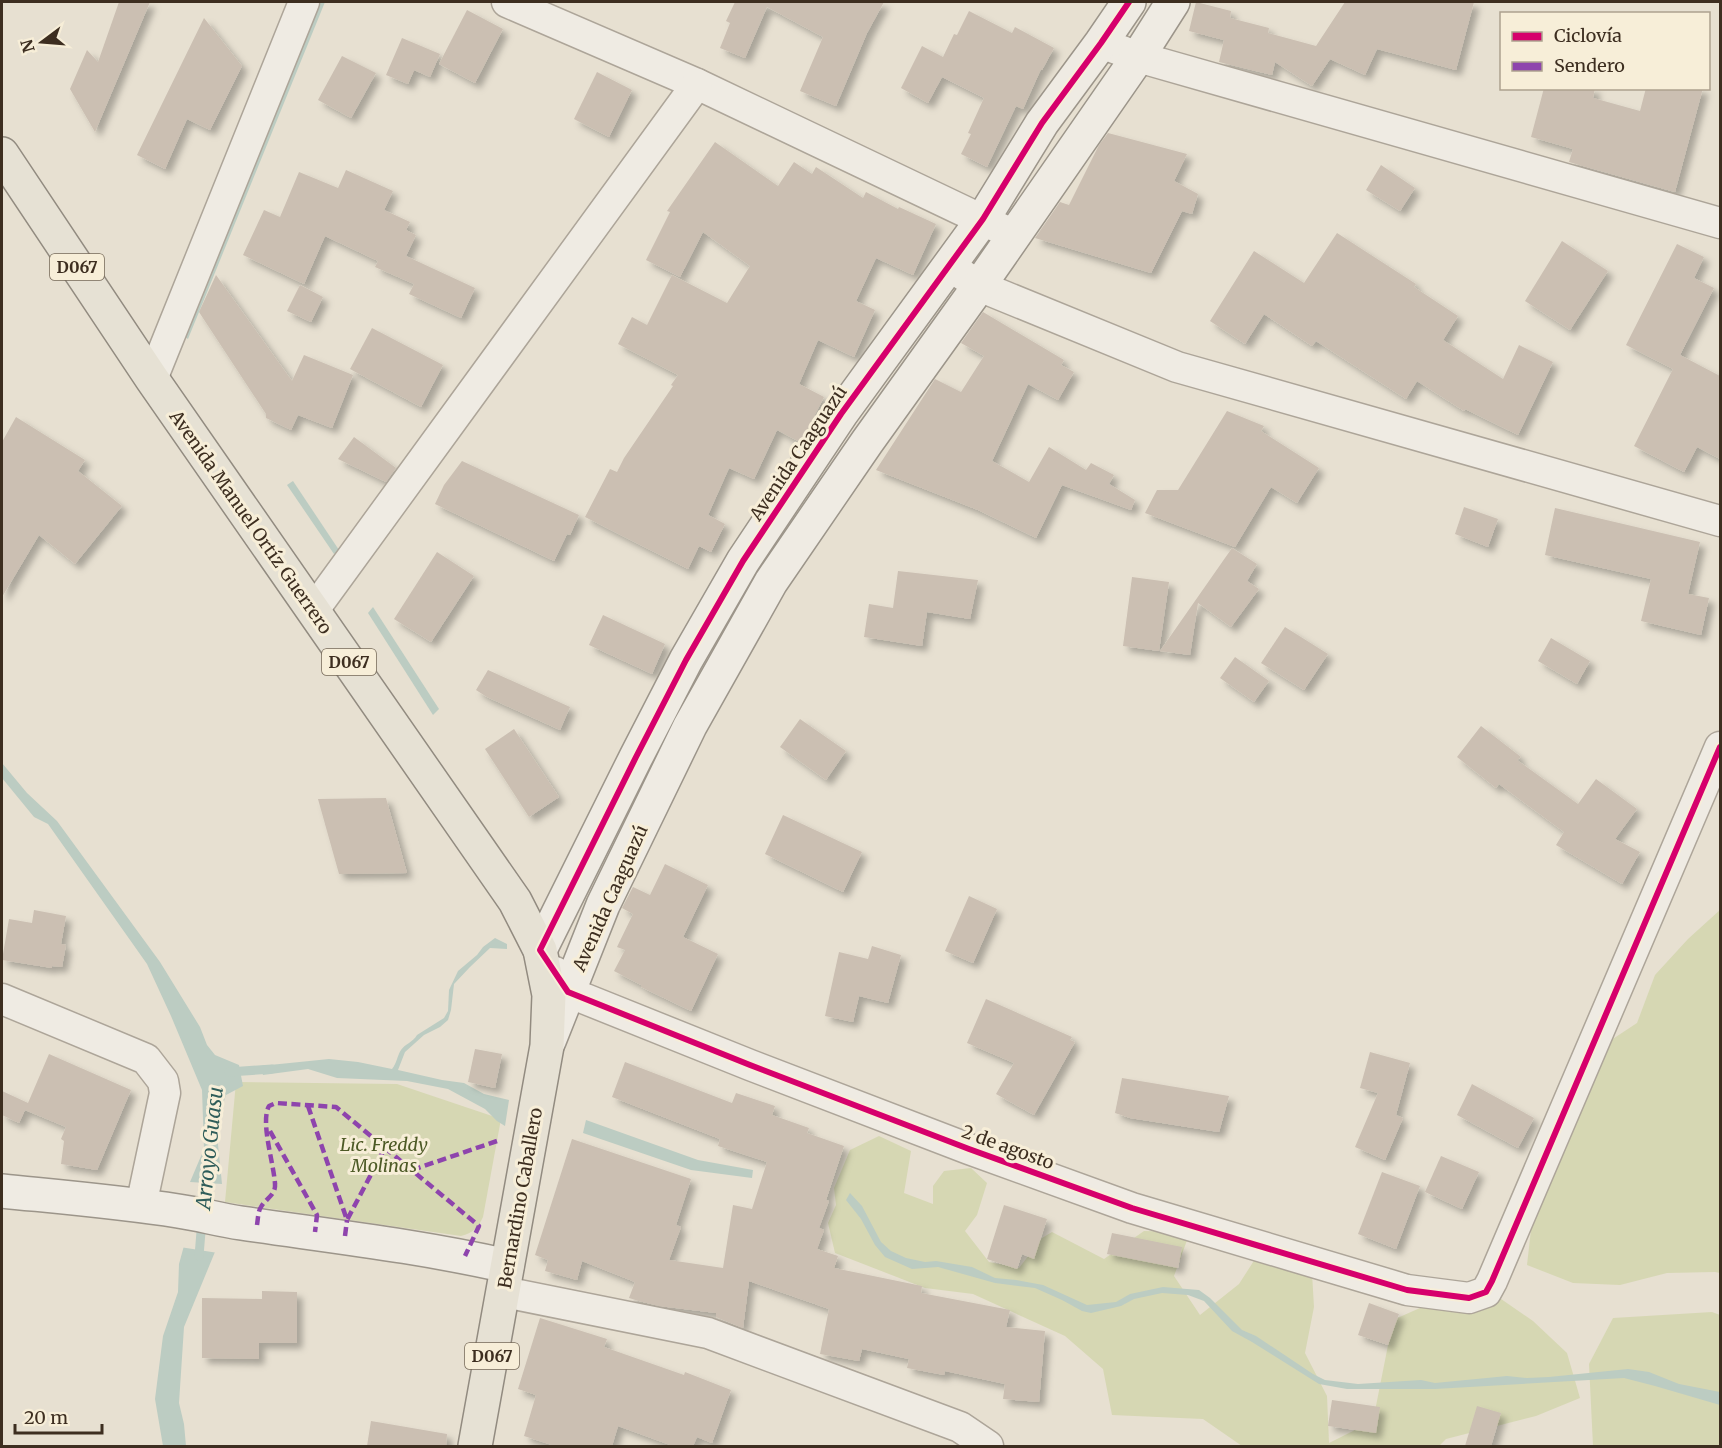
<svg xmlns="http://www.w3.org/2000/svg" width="1722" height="1448" viewBox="0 0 1722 1448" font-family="Merriweather,serif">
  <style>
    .green { fill: #d6d7b3 }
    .water { fill: #bcccc2 }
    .pier { fill: #e7e0d1 }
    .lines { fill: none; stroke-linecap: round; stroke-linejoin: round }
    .stream { stroke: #bcccc2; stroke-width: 9 }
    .building { fill: #cbbfb2; filter: url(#shadow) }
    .street-casing { stroke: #ada599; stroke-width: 33 }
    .secondary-casing { stroke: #9c958a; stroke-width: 36 }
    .primary-casing { stroke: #928b80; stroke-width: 36 }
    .street { stroke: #efebe3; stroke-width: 30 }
    .secondary { stroke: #efebe3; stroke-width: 33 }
    .primary { stroke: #e6e1d4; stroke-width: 33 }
    .quiet { stroke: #8e44ad; stroke-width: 4.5; stroke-dasharray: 9 4.5; stroke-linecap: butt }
    .cycleway-casing { stroke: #f7eed8; stroke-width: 10 }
    .cycleway { stroke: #d6006c; stroke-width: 6 }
    .labels { text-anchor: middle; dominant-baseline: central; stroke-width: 6; stroke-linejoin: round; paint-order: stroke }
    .shield { fill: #f7eed8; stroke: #756857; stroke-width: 1.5 }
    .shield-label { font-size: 16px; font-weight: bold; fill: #3d2e20 }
    .street-label { font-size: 18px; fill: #3d2e20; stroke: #f7eed8 }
    .park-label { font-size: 18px; font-style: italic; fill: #4d5a26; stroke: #f7eed8 }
    .water-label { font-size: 20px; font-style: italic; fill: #2f5d5a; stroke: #f7eed8 }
  </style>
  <defs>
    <filter id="shadow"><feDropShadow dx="5.5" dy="5.5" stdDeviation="3" flood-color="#0004"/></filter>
  </defs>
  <rect width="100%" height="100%" fill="#e7e0d1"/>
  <g class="green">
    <polygon points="1720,910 1720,1273 1715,1272 1667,1273 1620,1285 1573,1283 1527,1265 1535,1194 1596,1050 1637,1023 1655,975 1688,939"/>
    <path d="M236 1082 397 1084 501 1119 483 1217C478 1228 473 1233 461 1236L225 1202Z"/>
    <polygon points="879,1136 911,1151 904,1193 933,1204 933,1186 944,1171 971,1168 987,1183 977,1215 965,1231 989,1262 1019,1268 1042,1238 1052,1232 1104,1259 1144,1231 1190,1232 1174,1276 1200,1315 1239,1284 1266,1242 1311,1256 1314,1307 1305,1353 1327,1396 1329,1443 1373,1421 1393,1320 1440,1299 1491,1292 1533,1321 1567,1353 1580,1398 1536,1416 1446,1439 1439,1446 1242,1446 1203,1419 1112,1415 1103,1369 1065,1336 973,1294 925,1288 835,1253 828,1223 836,1205 834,1188 850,1150"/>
    <polygon points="1712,1312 1720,1315 1720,1446 1593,1446 1589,1364 1613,1318"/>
  </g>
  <g class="water">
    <polygon points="317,2 325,2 188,339 180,334"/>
    <polygon points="293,481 339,550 334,554 287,485"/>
    <polygon points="373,607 439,709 433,715 368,613"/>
    <polygon points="2,763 27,793 57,821 160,962 200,1027 207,1045 215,1055 239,1065 243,1086 226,1095 216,1125 222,1184 190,1182 204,1149 202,1090 171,1016 147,964 48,824 34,817 2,778"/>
    <path d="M495 938 507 944V949L490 948 470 967 454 984 451 1010 448 1020 440 1027 424 1035 405 1052 398 1070 442 1080 464 1083 484 1094 509 1100 505 1126 497 1121 485 1109 448 1089 407 1081 337 1078 308 1069 263 1075 260 1066 329 1059 358 1062 392 1069C397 1063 397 1056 401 1050 405 1044 413 1042 417 1035L444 1018 448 1011 449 990 458 971 477 955 483 947Z"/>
    <polygon points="586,1120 698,1160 753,1170 752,1178 691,1170 583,1133"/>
    <polygon points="850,1193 862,1206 881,1242 891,1251 906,1258 925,1262 936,1261 972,1267 995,1278 1016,1280 1043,1285 1087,1305 1116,1302 1130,1294 1163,1287 1199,1290 1210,1298 1242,1330 1256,1336 1313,1374 1325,1380 1358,1384 1421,1380 1435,1383 1507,1376 1527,1378 1549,1377 1628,1369 1649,1372 1679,1384 1720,1392 1720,1405 1655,1386 1624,1378 1435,1389 1347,1389 1319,1384 1252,1342 1232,1331 1204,1301 1188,1295 1162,1293 1134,1299 1121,1306 1091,1313 1082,1311 1062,1300 1035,1288 995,1283 938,1267 912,1269 885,1257 875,1245 861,1219 846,1200"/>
    <polygon points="185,1242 217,1247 184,1327 179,1403 184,1424 186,1446 163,1446 155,1399 163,1336 178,1292 179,1264"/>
  </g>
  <polygon class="pier" points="185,1239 218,1244 220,1247 218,1253 180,1247 182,1241"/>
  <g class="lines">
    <g class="stream">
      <polyline points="229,1072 272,1069"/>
      <polyline points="199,1256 206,1171"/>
    </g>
  </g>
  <g class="building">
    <polygon points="119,2 150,2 95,132 70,89 87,50 98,62"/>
    <polygon points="735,2 884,2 867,33 836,106 800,91 823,37 767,7 745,58 720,48 730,23 726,21"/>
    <polygon points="1196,2 1231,11 1230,18 1269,28 1268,33 1316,46 1345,2 1474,2 1456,70 1377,49 1365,75 1330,59 1312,86 1275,62 1272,75 1219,62 1224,40 1189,31"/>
    <polygon points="467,10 503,29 475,83 439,64"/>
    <polygon points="969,11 1012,33 1015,27 1054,48 1042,70 1041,69 1023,109 1016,106 987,167 961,154 971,134 968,133 984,98 942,77 928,103 901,88 922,46 943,57 954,34 957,35"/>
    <polygon points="204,18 242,66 210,130 187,119 165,169 137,155"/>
    <polygon points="402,38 440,54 430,77 414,70 408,84 386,75"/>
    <polygon points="342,56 376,73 351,118 318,100"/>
    <polygon points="597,72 632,90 609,137 574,119"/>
    <polygon points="1544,88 1595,88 1593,98 1640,111 1646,88 1703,88 1675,192 1569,162 1573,149 1531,137"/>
    <polygon points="1108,133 1187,154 1174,181 1198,194 1192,214 1182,211 1151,273 1035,238 1060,202 1069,205 1099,145"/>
    <polygon points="715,142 778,186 794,162 812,174 816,167 863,198 866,192 898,209 899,207 936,224 913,275 876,258 856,301 875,310 854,357 818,340 799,384 824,397 805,434 800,442 777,430 754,479 729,468 708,515 725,524 711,552 699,546 688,569 585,517 610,469 617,472 624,458 673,386 671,385 678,375 618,344 632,317 647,325 672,275 727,303 750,266 703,232 680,277 646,260 670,212 667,211"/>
    <polygon points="1381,165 1415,188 1400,211 1366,190"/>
    <polygon points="346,170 393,191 384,210 410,222 406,230 416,235 406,256 475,288 461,318 409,294 414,284 375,267 378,261 325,236 304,284 243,255 264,210 280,217 299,172 338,188"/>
    <polygon points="1337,233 1416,284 1414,287 1458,316 1443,340 1503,379 1519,345 1553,362 1518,435 1465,409 1464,411 1417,381 1406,399 1316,341 1312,346 1264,314 1245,344 1210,321 1254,251 1304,283"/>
    <polygon points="1562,241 1608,271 1570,330 1525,301"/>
    <polygon points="1677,244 1704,257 1694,278 1714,288 1680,355 1720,376 1720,459 1697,447 1684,472 1634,446 1673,369 1626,345"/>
    <polygon points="216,275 292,381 304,355 353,375 332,428 298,415 291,430 266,418 266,414 199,312"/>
    <polygon points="300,285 323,297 311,322 287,311"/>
    <polygon points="983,312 1064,360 1061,365 1074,372 1058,400 1028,384 992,461 1029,482 1049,447 1086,470 1091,463 1114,475 1109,484 1135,500 1131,510 1062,485 1036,538 978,510 876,470 935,379 961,392 984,356 961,343"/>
    <polygon points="372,328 443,365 421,407 350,369"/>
    <polygon points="1227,411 1264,426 1261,431 1319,468 1297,503 1271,487 1235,547 1145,513 1157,490 1178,490"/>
    <polygon points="16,417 85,460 78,471 122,506 75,564 39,535 2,597 2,442"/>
    <polygon points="354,437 396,468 386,482 338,459"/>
    <polygon points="462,461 579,515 570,535 567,534 554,561 435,504 444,485"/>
    <polygon points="1464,507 1498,519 1488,547 1455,534"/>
    <polygon points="1555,508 1700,542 1688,594 1709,598 1701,635 1641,621 1651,579 1545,555"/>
    <polygon points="1232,548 1257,564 1247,581 1259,589 1231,627 1198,603 1190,655 1160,651"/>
    <polygon points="437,552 474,576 431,642 394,619"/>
    <polygon points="898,571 978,580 970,619 927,612 922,646 864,637 869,604 893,608"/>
    <polygon points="1132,577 1169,582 1159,651 1123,646"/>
    <polygon points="603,615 665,644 652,674 589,645"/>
    <polygon points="1285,627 1328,654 1304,690 1261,663"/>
    <polygon points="1551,638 1590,661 1577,684 1538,661"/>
    <polygon points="1235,657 1269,681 1254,702 1220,678"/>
    <polygon points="488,670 570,707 560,730 487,697 476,690"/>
    <polygon points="800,719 846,751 826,780 780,747"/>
    <polygon points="1481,726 1521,757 1517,760 1578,804 1596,779 1637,809 1615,839 1640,852 1622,884 1556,845 1564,832 1499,784 1496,788 1457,757"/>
    <polygon points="514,729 559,797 529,817 485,749"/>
    <polygon points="386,798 407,873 339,874 318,799"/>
    <polygon points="783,815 862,852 843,892 765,854"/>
    <polygon points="665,864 708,885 683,937 718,954 691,1011 641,987 641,985 614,971 625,950 617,947 633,914 622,908 633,887 650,895"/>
    <polygon points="969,896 997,909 973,963 945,951"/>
    <polygon points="34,910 66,916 61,944 66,945 62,967 52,966 52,968 2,960 9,919 32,923"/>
    <polygon points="872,946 901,955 888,1003 859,996 853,1022 825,1016 839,952 868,959"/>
    <polygon points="986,999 1072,1037 1070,1040 1075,1042 1034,1115 996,1094 1014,1063 967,1043"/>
    <polygon points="475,1049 502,1054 495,1088 468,1082"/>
    <polygon points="1370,1052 1410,1063 1396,1115 1403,1118 1385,1160 1355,1147 1378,1093 1360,1088"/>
    <polygon points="49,1054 131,1090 97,1170 61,1164 64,1141 61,1139 66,1127 25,1110 19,1123 2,1115 2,1091 28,1103"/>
    <polygon points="625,1062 732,1103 736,1093 775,1106 772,1115 809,1128 807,1133 844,1146 826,1200 829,1201 819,1228 824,1230 817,1249 838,1256 834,1268 922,1286 921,1293 1005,1309 1010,1310 1006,1327 1045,1331 1039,1402 1003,1399 1005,1384 945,1371 944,1375 907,1368 909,1359 862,1349 859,1361 820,1354 829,1309 749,1281 743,1328 716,1317 716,1313 659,1306 639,1301 629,1298 635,1282 582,1261 577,1280 545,1271 548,1260 535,1255 572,1139 691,1179 676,1225 681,1227 669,1260 723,1268 733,1205 752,1209 767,1162 718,1146 720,1139 612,1097"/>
    <polygon points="1122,1078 1229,1096 1219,1132 1130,1118 1115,1113"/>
    <polygon points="1472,1084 1534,1118 1518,1148 1457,1115"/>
    <polygon points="1441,1156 1479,1172 1462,1209 1425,1192"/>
    <polygon points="1382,1172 1420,1186 1396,1249 1358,1234"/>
    <polygon points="1004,1205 1047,1219 1034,1259 1022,1254 1017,1269 987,1259"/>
    <polygon points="1112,1233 1182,1247 1178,1268 1107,1254"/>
    <polygon points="262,1291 297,1292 297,1343 259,1343 259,1359 202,1358 202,1298 262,1299"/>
    <polygon points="1369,1303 1399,1314 1388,1345 1358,1335"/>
    <polygon points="540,1318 607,1339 604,1347 684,1375 685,1372 731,1390 712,1443 697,1437 693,1446 673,1446 618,1426 612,1446 555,1446 524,1436 536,1395 518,1389"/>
    <polygon points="1332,1400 1380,1407 1376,1433 1328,1426"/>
    <polygon points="1477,1406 1501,1413 1491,1446 1465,1446"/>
    <polygon points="371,1421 447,1434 446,1446 367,1446"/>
  </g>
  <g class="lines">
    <g class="street-casing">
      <g id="street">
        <polyline points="507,2 697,84 1014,235"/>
        <polyline points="1101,43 1138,57 1720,223"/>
        <polyline points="950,266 979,286 1177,367 1720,521"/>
        <polyline points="152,379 304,2"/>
        <polyline points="313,611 697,84"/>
        <polyline points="555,972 568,992 750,1065 969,1149 1132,1208 1407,1290 1469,1298 1486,1292 1492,1281 1720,747"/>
        <polyline points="2,999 146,1059 163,1081 165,1093 141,1206"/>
        <polyline points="504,1292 708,1333 960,1427 988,1446"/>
      </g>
    </g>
    <g class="secondary-casing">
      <g id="secondary">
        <polyline points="540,950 636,757 686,660 743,561 841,414 983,219 1042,123 1101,43 1129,2"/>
        <polyline points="549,1041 603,905 690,726 771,582 867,442 979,286 1138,57 1173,2"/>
        <path d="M2 1191C61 1197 120 1202 178 1211 199 1214 220 1220 241 1223 330 1236 419 1246 507 1266"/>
      </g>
    </g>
    <g class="primary-casing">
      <polyline id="primary" points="2,154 152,379 515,901 540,950 549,995 547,1046 475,1446"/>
    </g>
    <use href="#street" class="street"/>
    <use href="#secondary" class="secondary"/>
    <use href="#primary" class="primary"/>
    <g class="quiet">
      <polyline points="308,1106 347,1220 385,1148"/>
      <polyline points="270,1131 317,1215 315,1232"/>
      <polyline points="412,1170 497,1141"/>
      <path d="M257 1225C258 1219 258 1211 261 1207 266 1198 276 1195 275 1184 274 1164 260 1122 269 1106L276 1103 336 1107 479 1226 465 1256"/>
      <polyline points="345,1236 347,1220"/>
    </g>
    <g class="cycleway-casing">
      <polyline id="cycleway" points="1129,2 1101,43 1042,123 983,219 841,414 743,561 686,660 636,757 540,950 568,992 750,1065 969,1149 1132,1208 1407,1290 1469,1298 1486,1292 1492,1281 1720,747"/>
    </g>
    <use href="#cycleway" class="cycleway"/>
  </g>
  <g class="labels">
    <g class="shield">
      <rect x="50" y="254" width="54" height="26" rx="4.5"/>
      <rect x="322" y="649" width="54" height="26" rx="4.5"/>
      <rect x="465" y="1343" width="54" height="26" rx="4.5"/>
    </g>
    <g class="shield-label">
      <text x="77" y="267">D067</text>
      <text x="349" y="662">D067</text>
      <text x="492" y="1356">D067</text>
    </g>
    <g class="street-label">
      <text transform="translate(798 453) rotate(-56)">Avenida Caaguazú</text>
      <text transform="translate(251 522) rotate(55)">Avenida Manuel Ortíz Guerrero</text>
      <text transform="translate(610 898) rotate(-66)">Avenida Caaguazú</text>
      <text transform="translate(1008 1147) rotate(20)">2 de agosto</text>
      <text transform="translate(520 1198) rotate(-80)">Bernardino Caballero</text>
    </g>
    <g class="park-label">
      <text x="384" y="1144">Lic. Freddy<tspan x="384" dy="21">Molinas</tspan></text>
    </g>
    <g class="water-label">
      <text transform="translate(209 1148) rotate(-84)">Arroyo Guasu</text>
    </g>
  </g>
  <rect width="1722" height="1448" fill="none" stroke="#3d2e20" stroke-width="6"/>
  <rect x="1500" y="12" width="210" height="78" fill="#f7eed8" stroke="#ada18e" stroke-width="1.5"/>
  <rect x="1512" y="32" width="30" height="9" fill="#d6006c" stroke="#ada18e" stroke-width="1.5"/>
  <text x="1554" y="42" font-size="18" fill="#3d2e20">Ciclovía</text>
  <rect x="1512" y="62" width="30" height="9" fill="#8e44ad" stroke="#ada18e" stroke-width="1.5"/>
  <text x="1554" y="72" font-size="18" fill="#3d2e20">Sendero</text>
  <g transform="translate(42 42) rotate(254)" stroke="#f7eed8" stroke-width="4.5" paint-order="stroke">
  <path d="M0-4.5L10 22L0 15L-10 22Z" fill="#3d2e20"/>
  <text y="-9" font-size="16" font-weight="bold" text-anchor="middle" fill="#3d2e20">N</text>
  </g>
  <path d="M15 1424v9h87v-9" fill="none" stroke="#3d2e20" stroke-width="3"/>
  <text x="24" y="1424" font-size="18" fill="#3d2e20" stroke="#f7eed8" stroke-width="4.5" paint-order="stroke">20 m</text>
</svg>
